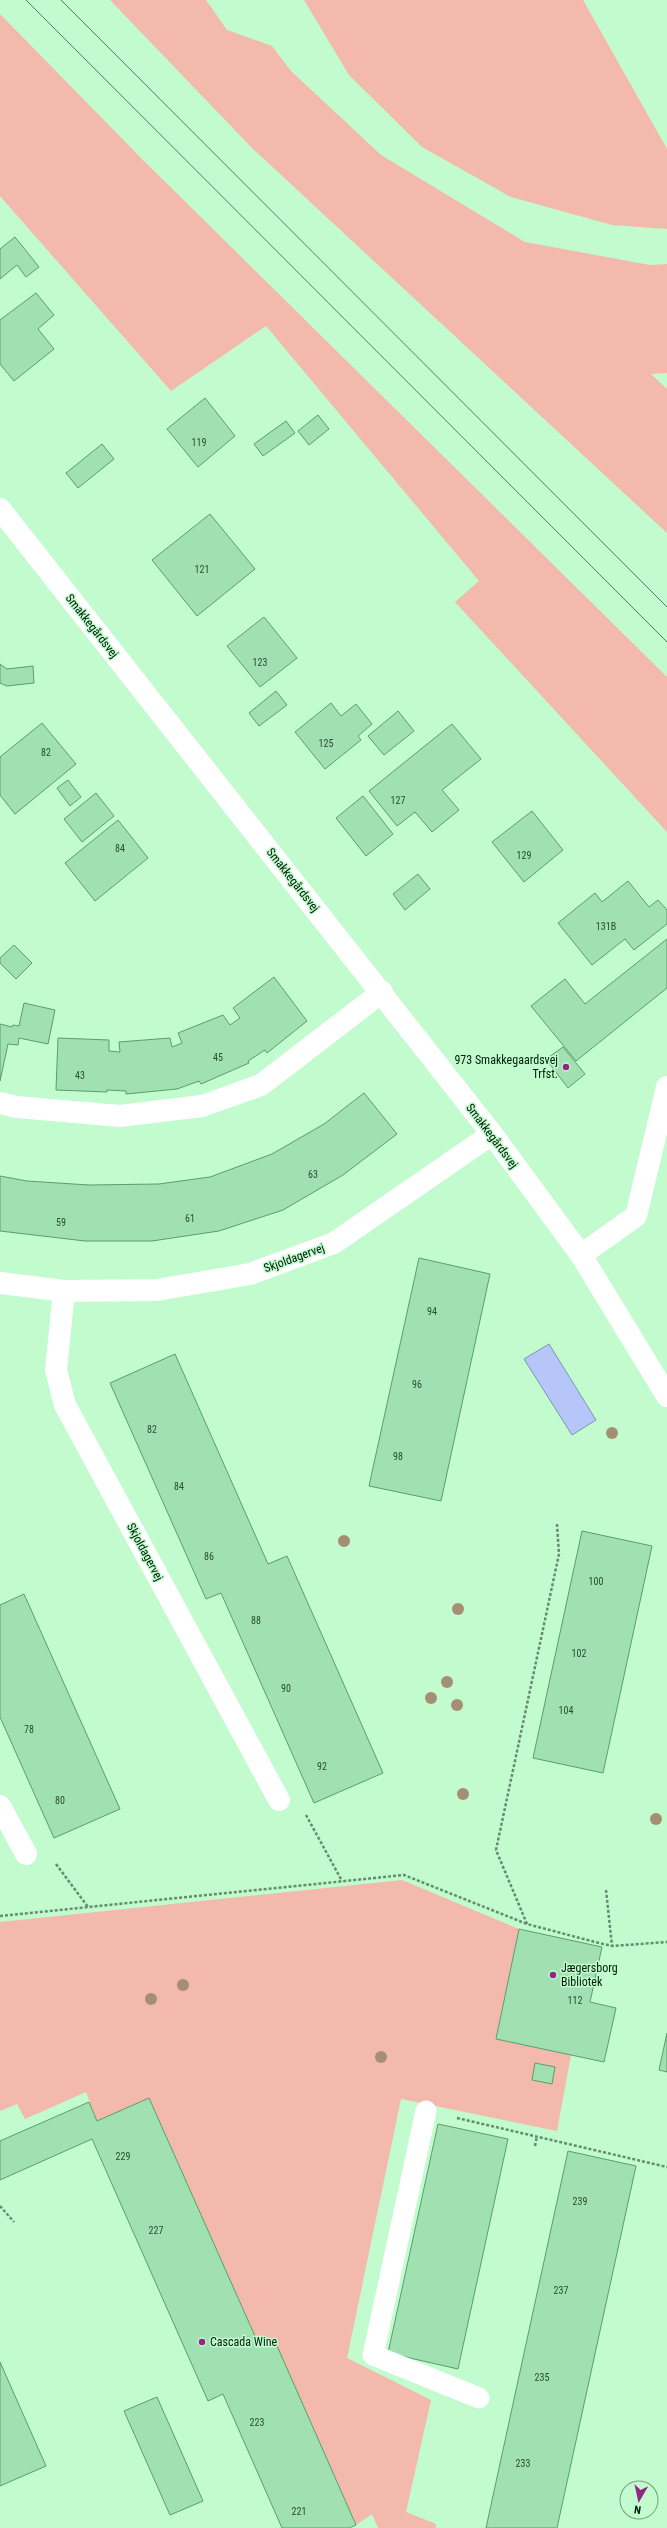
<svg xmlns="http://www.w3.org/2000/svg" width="667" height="2528" viewBox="0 0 667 2528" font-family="'Roboto Condensed',sans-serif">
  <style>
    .green { fill: #f3b9ad }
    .water { fill: #b6c6f9; stroke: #7f93b1 }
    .building { fill: #a1e0b0; stroke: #589f6c }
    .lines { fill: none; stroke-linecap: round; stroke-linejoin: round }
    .path { stroke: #638e6d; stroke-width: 2.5; stroke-dasharray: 3 2; stroke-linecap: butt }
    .service { stroke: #fff; stroke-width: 21 }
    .minor { stroke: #fff; stroke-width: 22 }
    .tertiary { stroke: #fff; stroke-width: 22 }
    .tram { stroke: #557e5f; stroke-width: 1 }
    .tree { fill: #a58f72 }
    .poi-dot { fill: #912689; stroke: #c1fbce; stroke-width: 1.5 }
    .labels { text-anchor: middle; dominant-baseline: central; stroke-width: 3; stroke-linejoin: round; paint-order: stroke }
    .number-label { font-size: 10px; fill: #284d32 }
    .street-label { font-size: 12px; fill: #001c08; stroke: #c1fbce }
    .poi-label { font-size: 12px; fill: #001c08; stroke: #c1fbce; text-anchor: start }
  </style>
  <rect width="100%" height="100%" fill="#c1fbce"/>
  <g class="green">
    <polygon points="110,0 206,0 227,30 272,46 291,71 381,155 525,242 650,265 667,264 667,373 651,374 667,389 667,533 252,148"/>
    <polygon points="304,0 583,0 667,149 667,229 612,225 511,197 422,147 349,75"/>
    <polygon points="0,14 142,159 667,677 667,832 455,602 479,581 266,326 171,391 0,196"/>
    <polygon points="402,1880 519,1929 496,2039 571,2055 557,2131 401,2099 347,2358 431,2400 406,2512 436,2524 436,2528 378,2528 372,2514 356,2525 274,2339 259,2345 149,2098 97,2121 86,2092 25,2119 17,2104 0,2111 0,1922"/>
  </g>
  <polygon class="water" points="549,1344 596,1420 572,1435 524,1359"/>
  <g class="building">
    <polygon points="15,237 39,267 26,277 17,265 0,279 0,249"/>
    <polygon points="36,293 54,315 38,329 54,349 14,381 0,364 0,320"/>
    <polygon points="205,398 235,436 198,467 167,429"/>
    <polygon points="318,415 329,429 309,445 298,431"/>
    <polygon points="286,421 295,433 263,456 254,444"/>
    <polygon points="102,444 114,459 78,488 66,473"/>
    <polygon points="210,514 255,569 197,616 152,560"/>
    <polygon points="264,617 297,658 260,687 227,646"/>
    <polygon points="0,664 7,669 33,666 34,683 7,686 0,683"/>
    <polygon points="276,691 287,705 259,726 249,713"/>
    <polygon points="331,703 341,716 356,704 372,724 358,736 361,740 325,769 295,732"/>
    <polygon points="398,711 414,731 384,755 368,736"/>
    <polygon points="42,723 76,764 15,814 0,795 0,757"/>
    <polygon points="452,724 481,759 442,790 459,810 432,832 415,812 397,826 369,791"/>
    <polygon points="68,780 81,797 70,806 57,788"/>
    <polygon points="96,793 114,816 82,842 64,819"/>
    <polygon points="363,796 393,834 366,856 336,818"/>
    <polygon points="532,811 563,850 524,882 492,842"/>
    <polygon points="118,820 148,858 95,901 65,863"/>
    <polygon points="418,874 430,889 405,910 393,894"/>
    <polygon points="628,881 649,907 658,900 667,910 667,924 634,950 625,939 592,965 558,923 595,893 602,902"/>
    <polygon points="667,939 667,988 576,1061 531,1006 565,979 585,1004"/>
    <polygon points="14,945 32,963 16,979 0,963 0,958"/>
    <polygon points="274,977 307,1021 267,1053 265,1050 248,1061 249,1063 201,1084 199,1081 177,1089 126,1094 126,1091 107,1090 107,1092 56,1090 58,1038 109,1040 109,1051 120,1052 119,1042 170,1038 172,1047 182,1043 178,1033 223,1015 230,1025 240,1018 233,1008"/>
    <polygon points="24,1003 55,1010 48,1044 19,1038 18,1045 8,1044 0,1081 0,1024 12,1027 13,1025 19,1026"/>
    <polygon points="563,1047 585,1074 568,1088 546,1059"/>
    <polygon points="364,1093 397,1134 343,1175 283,1210 219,1231 152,1241 85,1241 0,1231 0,1176 27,1181 89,1185 159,1184 210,1177 272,1154 324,1124"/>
    <polygon points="419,1258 490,1274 441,1501 369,1486"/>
    <polygon points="175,1354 268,1564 287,1556 383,1773 314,1803 221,1593 206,1599 110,1383"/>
    <polygon points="582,1531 652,1546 603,1773 533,1758"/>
    <polygon points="24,1594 120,1809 54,1838 0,1717 0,1605"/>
    <polygon points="519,1929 602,1947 590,2002 616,2008 604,2062 496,2039"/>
    <polygon points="667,2033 667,2072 659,2070"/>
    <polygon points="535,2063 555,2067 552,2084 532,2080"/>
    <polygon points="149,2098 259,2345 274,2339 356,2525 349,2528 282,2528 223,2394 208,2401 92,2139 0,2180 0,2141 89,2102 97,2121"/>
    <polygon points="438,2124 508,2139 458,2369 388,2353"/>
    <polygon points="568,2151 636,2166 557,2528 486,2528"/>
    <polygon points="0,2362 46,2466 0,2486"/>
    <polygon points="157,2397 203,2501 170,2515 124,2411"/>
  </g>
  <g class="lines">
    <g class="path">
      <polyline points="306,1815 342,1881"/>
      <polyline points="56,1864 88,1907"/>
      <polyline points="606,1890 612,1946"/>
      <polyline points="0,1916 404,1875 527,1924 595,1942 612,1946 667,1942"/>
      <polyline points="527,1924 496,1850 559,1554 557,1524"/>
      <polyline points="457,2118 667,2167"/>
      <polyline points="535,2146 537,2136"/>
      <polyline points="0,2206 14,2222"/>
    </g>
    <polyline class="service" points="426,2111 373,2355 479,2398"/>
    <g class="minor">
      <polyline points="0,1103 17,1107 120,1116 202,1106 261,1085 382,992"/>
      <polyline points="581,1255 636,1216 667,1087"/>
      <polyline points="0,1283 64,1291 157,1290 250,1274 334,1243 492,1134"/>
      <polyline points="64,1291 56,1370 65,1405 279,1800"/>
      <polyline points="0,1806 26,1854"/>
    </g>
    <polyline class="tertiary" points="0,509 492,1134 581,1255 667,1396"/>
    <g class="tram">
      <polyline points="26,0 667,642"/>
      <polyline points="61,0 667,607"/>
    </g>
  </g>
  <g class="tree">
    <circle cx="612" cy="1433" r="6"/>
    <circle cx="344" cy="1541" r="6"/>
    <circle cx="458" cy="1609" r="6"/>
    <circle cx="447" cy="1682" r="6"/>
    <circle cx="431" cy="1698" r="6"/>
    <circle cx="457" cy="1705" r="6"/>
    <circle cx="463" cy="1794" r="6"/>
    <circle cx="656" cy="1819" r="6"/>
    <circle cx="183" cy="1985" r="6"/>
    <circle cx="151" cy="1999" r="6"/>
    <circle cx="381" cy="2057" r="6"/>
  </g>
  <g class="poi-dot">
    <circle cx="566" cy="1067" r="4"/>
    <circle cx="553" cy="1975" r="4"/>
    <circle cx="202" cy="2342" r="4"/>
  </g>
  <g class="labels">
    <g class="number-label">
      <text x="199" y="442">119</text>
      <text x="202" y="569">121</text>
      <text x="260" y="662">123</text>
      <text x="326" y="743">125</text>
      <text x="46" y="752">82</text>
      <text x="398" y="800">127</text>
      <text x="120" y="848">84</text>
      <text x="524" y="855">129</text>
      <text x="606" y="926">131B</text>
      <text x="218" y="1057">45</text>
      <text x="80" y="1075">43</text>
      <text x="313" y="1174">63</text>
      <text x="190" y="1218">61</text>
      <text x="61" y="1222">59</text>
      <text x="432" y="1311">94</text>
      <text x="417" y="1384">96</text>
      <text x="152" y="1429">82</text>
      <text x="398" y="1456">98</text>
      <text x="179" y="1486">84</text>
      <text x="209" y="1556">86</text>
      <text x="596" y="1581">100</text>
      <text x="256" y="1620">88</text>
      <text x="579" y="1653">102</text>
      <text x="286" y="1688">90</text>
      <text x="566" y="1710">104</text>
      <text x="29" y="1729">78</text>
      <text x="322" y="1766">92</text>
      <text x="60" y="1800">80</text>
      <text x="575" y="2000">112</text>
      <text x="123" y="2156">229</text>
      <text x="580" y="2201">239</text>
      <text x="156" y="2230">227</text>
      <text x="561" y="2290">237</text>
      <text x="542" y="2377">235</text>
      <text x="257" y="2422">223</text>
      <text x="523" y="2463">233</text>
      <text x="299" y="2511">221</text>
    </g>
    <g class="street-label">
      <text transform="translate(92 626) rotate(52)">Smakkegårdsvej</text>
      <text transform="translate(293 880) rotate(52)">Smakkegårdsvej</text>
      <text transform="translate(492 1136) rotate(53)">Smakkegårdsvej</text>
      <text transform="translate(294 1258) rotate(-20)">Skjoldagervej</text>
      <text transform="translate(145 1552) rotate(62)">Skjoldagervej</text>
    </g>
    <g class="poi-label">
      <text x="558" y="1060" text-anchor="end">973 Smakkegaardsvej<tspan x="558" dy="14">Trfst.</tspan></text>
      <text x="561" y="1968">Jægersborg<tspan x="561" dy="14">Bibliotek</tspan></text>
      <text x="210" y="2342">Cascada Wine</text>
    </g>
  </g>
  <g transform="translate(639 2500) rotate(189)"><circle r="19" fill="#c1fbce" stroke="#74a27f"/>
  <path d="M0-3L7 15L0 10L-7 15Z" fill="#912689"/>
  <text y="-6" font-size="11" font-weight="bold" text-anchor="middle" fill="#001c08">N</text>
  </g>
</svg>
